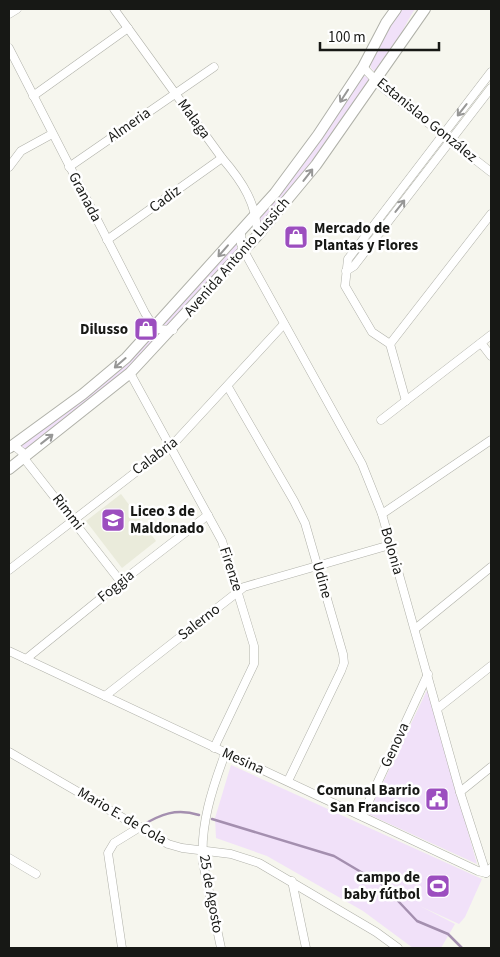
<svg xmlns="http://www.w3.org/2000/svg" width="500" height="957" viewBox="0 0 500 957" font-family="'Source Sans 3',sans-serif">
  <style>
    .built { fill: #eaebdb }
    .green { fill: #f1e1f9 }
    .lines { fill: none; stroke-linecap: round; stroke-linejoin: round }
    .stream { stroke: #a48faf; stroke-width: 2.5 }
    .street-casing { stroke: #b0b1a9; stroke-width: 9 }
    .secondary-casing { stroke: #b0b1a9; stroke-width: 12 }
    .street { stroke: #fff; stroke-width: 8 }
    .secondary { stroke: #fff; stroke-width: 10 }
    .oneway { stroke: #979796 }
    .labels { text-anchor: middle; dominant-baseline: central; stroke-width: 5; stroke-linejoin: round; paint-order: stroke }
    .street-label { font-size: 15px; fill: #171815; stroke: #fff }
    .poi-label { font-size: 15px; font-weight: bold; fill: #171815; stroke: #fff; text-anchor: end }
  </style>
  <rect width="100%" height="100%" fill="#f6f6ee"/>
  <polygon class="built" points="121,494 156,541 122,568 86,521"/>
  <g class="green">
    <path d="M401 9H415C403 26 391 61 375 72L371 68 370 63 386 31Z"/>
    <polygon points="363,76 368,77 369,82 301,177 260,225 260,215"/>
    <polygon points="237,241 237,251 171,326 161,327"/>
    <polygon points="164,334 126,370 25,451 19,445 154,335"/>
    <polygon points="428,688 477,864 368,814"/>
    <polygon points="231,765 482,879 465,917 459,924 420,906 455,924 441,948 413,948 363,911 267,856 216,838 215,818"/>
  </g>
  <g class="lines">
    <g class="stream">
      <polyline points="212,819 334,856 383,885 417,921 448,934 462,948"/>
      <path d="M141 826C161 814 176 808 199 815"/>
    </g>
    <g class="street-casing">
      <g id="street">
        <path d="M114 9 222 158C242 181 258 205 257 236"/>
        <polyline points="9,14 17,9"/>
        <polyline points="9,48 145,313 155,329 173,330"/>
        <polyline points="363,67 382,87 491,172"/>
        <polyline points="33,96 128,28"/>
        <polyline points="9,167 21,151 52,134"/>
        <polyline points="69,167 214,67"/>
        <polyline points="241,230 241,244 244,251 362,464 382,514 460,792 486,873"/>
        <polyline points="107,240 222,158"/>
        <polyline points="346,271 354,266 491,88"/>
        <polyline points="481,343 491,356"/>
        <polyline points="390,344 491,214"/>
        <polyline points="130,373 222,541 254,646 254,664 214,748"/>
        <polyline points="228,387 294,501 305,523 343,654 344,663 341,671 288,781"/>
        <polyline points="406,401 390,344 372,332 345,286 348,259 491,72"/>
        <polyline points="381,420 491,335"/>
        <polyline points="13,445 22,452 23,457 121,582"/>
        <polyline points="382,514 491,440"/>
        <polyline points="9,570 176,441 284,324"/>
        <polyline points="415,629 491,567"/>
        <polyline points="9,651 478,871 486,873 491,868"/>
        <polyline points="26,659 121,582 208,515"/>
        <polyline points="105,696 244,587 390,545"/>
        <polyline points="438,708 491,666"/>
        <polyline points="9,752 168,844 182,848 231,854 259,863 376,932 398,948"/>
        <polyline points="460,792 491,767"/>
        <polyline points="362,816 428,674"/>
        <polyline points="9,858 36,874"/>
        <polyline points="292,881 306,948"/>
        <polyline points="122,948 108,853 114,843 140,827"/>
        <path d="M221 948 203 863C200 825 212 789 225 754"/>
      </g>
    </g>
    <g class="secondary-casing">
      <g id="secondary">
        <polyline points="9,448 83,394 126,358 275,193 318,135 363,67 386,23 396,9"/>
        <polyline points="9,469 130,373 257,236 316,165 425,9"/>
      </g>
    </g>
    <use href="#street" class="street"/>
    <use href="#secondary" class="secondary"/>
  </g>
  <defs><path id="oneway-shaft" d="M-6 0H5M1.5-3L5.5 0L1.5 3" fill="none" stroke-width="1.6" stroke-linecap="round" stroke-linejoin="round" transform="scale(1.25)"/></defs>
  <g class="oneway">
    <use href="#oneway-shaft" transform="translate(344 96) rotate(123)"/>
    <use href="#oneway-shaft" transform="translate(462 110) rotate(128)"/>
    <use href="#oneway-shaft" transform="translate(308 175) rotate(-52)"/>
    <use href="#oneway-shaft" transform="translate(400 206) rotate(-52)"/>
    <use href="#oneway-shaft" transform="translate(223 251) rotate(131)"/>
    <use href="#oneway-shaft" transform="translate(120 363) rotate(139)"/>
    <use href="#oneway-shaft" transform="translate(47 439) rotate(-38)"/>
  </g>
  <defs>
    <g id="shop-square" transform="scale(1.25)"><rect x="-9" y="-9" width="18" height="18" rx="4" fill="#9c4ebf" stroke="#fff"/><path d="M-5-2.5h2.3a2.7 3.5 0 0 1 5.4 0H5L5.5 6h-11ZM-1.5-2.5h3a1.5 2.3 0 0 0-3 0Z" fill="#fff"/></g>
    <g id="school-square" transform="scale(1.25)"><rect x="-9" y="-9" width="18" height="18" rx="4" fill="#9c4ebf" stroke="#fff"/><path d="M0-5L7-2L0 1L-7-2ZM-4 1L0 2.5L4 1V4Q0 6-4 4Z" fill="#fff"/></g>
    <g id="civic-square" transform="scale(1.25)"><rect x="-9" y="-9" width="18" height="18" rx="4" fill="#9c4ebf" stroke="#fff"/><path d="M-.6-6.5H3V-4.5H.6V-3L4-1V1h2V6H-6V1h2V-1L-.6-3ZM-1.2 2.5V6h2.4V2.5Z" fill="#fff"/></g>
    <g id="stadium-square" transform="scale(1.25)"><rect x="-9" y="-9" width="18" height="18" rx="4" fill="#9c4ebf" stroke="#fff"/><path d="M0-5a6.5 5 0 1 0 0 10a6.5 5 0 1 0 0-10ZM-3.5-1.8h7v3.6h-7Z" fill="#fff"/></g>
  </defs>
  <g fill-rule="evenodd">
    <use href="#shop-square" x="296" y="237"/>
    <use href="#shop-square" x="146" y="329"/>
    <use href="#school-square" x="113" y="520"/>
    <use href="#civic-square" x="437" y="799"/>
    <use href="#stadium-square" x="438" y="886"/>
  </g>
  <g class="labels">
    <g class="street-label">
      <text transform="translate(194 119) rotate(54)">Malaga</text>
      <text transform="translate(427 120) rotate(39)">Estanislao González</text>
      <text transform="translate(129 125) rotate(-35)">Almeria</text>
      <text transform="translate(85 197) rotate(62)">Granada</text>
      <text transform="translate(165 199) rotate(-36)">Cadiz</text>
      <text transform="translate(237 257) rotate(-49)">Avenida Antonio Lussich</text>
      <text transform="translate(155 456) rotate(-37)">Calabria</text>
      <text transform="translate(68 512) rotate(52)">Rimmi</text>
      <text transform="translate(392 551) rotate(74)">Bolonia</text>
      <text transform="translate(231 569) rotate(72)">Firenze</text>
      <text transform="translate(322 580) rotate(74)">Udine</text>
      <text transform="translate(116 586) rotate(-39)">Foggia</text>
      <text transform="translate(199 622) rotate(-38)">Salerno</text>
      <text transform="translate(395 745) rotate(-65)">Genova</text>
      <text transform="translate(243 761) rotate(24)">Mesina</text>
      <text transform="translate(122 816) rotate(30)">Mario E. de Cola</text>
      <text transform="translate(211 894) rotate(80)">25 de Agosto</text>
    </g>
    <g class="poi-label">
      <text x="314" y="228" text-anchor="start">Mercado de<tspan x="314" dy="17">Plantas y Flores</tspan></text>
      <text x="128" y="329">Dilusso</text>
      <text x="130" y="511" text-anchor="start">Liceo 3 de<tspan x="130" dy="17">Maldonado</tspan></text>
      <text x="420" y="790">Comunal Barrio<tspan x="420" dy="17">San Francisco</tspan></text>
      <text x="420" y="877">campo de<tspan x="420" dy="17">baby fútbol</tspan></text>
    </g>
  </g>
  <rect width="500" height="957" fill="none" stroke="#171815" stroke-width="20"/>
  <path d="M320 42v8h119v-8" fill="none" stroke="#171815" stroke-width="2.5"/>
  <text x="328" y="42" font-size="15" fill="#171815" stroke="#ffffff" stroke-width="4" paint-order="stroke">100 m</text>
</svg>
